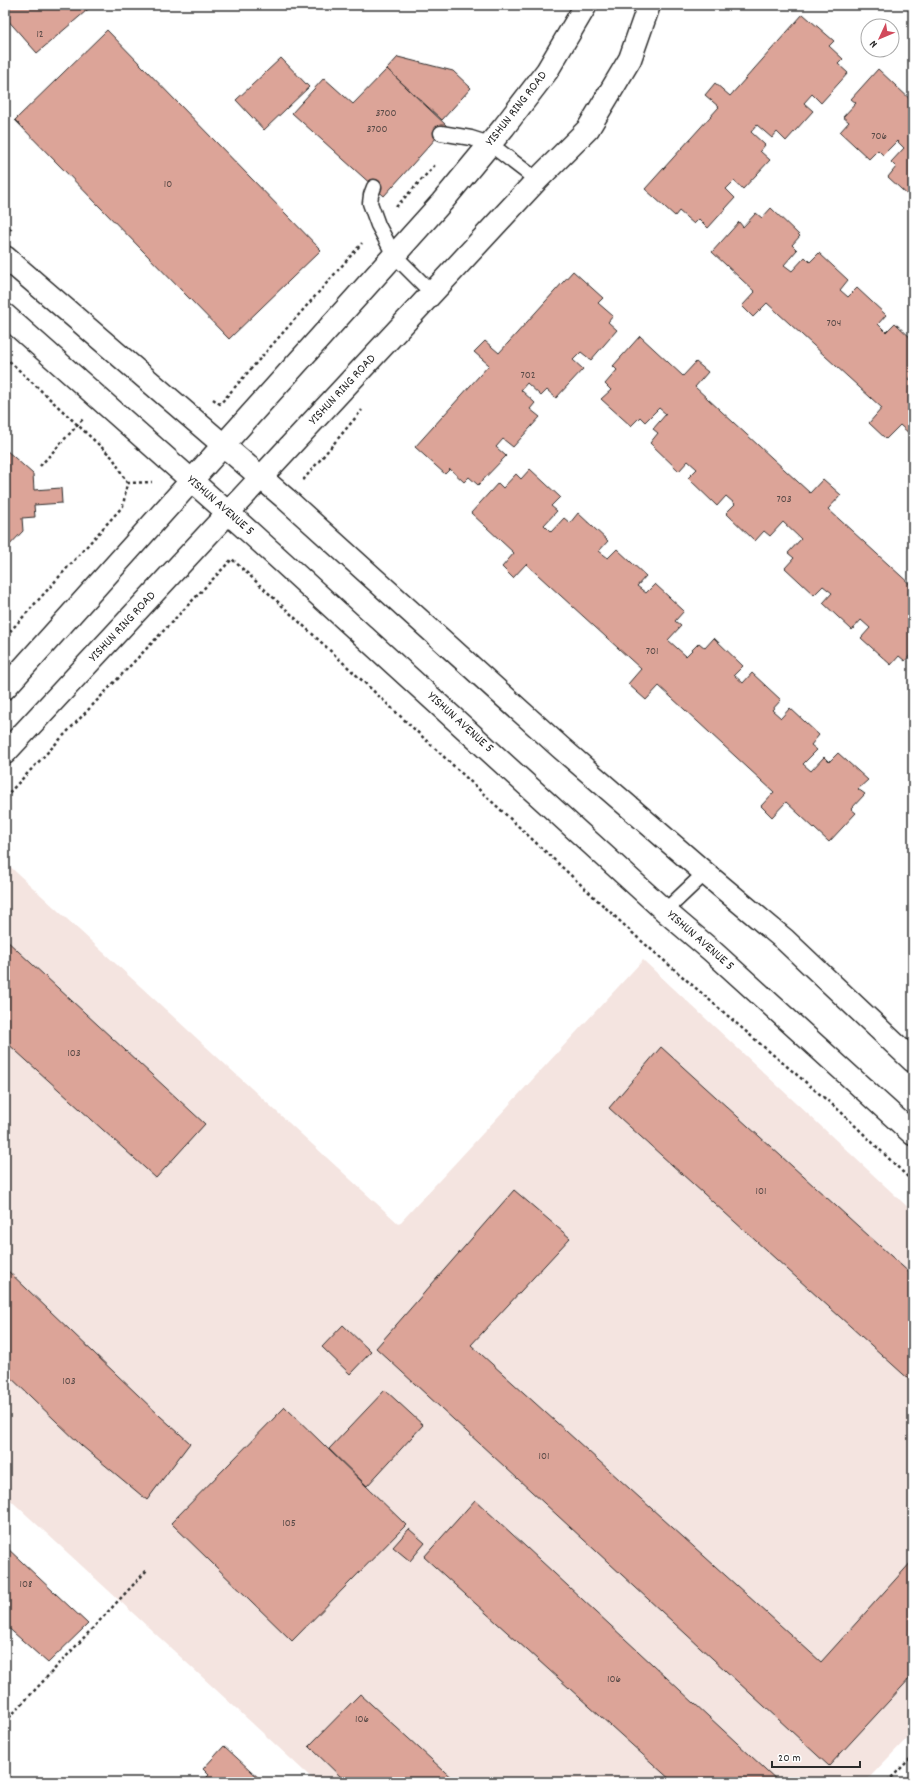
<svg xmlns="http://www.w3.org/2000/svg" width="918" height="1787" viewBox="0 0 918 1787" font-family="Dekko,sans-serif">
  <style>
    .built { fill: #f4e4e0 }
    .building { fill: #dca498; stroke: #2b2b2b }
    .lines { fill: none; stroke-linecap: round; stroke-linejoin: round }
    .service-casing { stroke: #2b2b2b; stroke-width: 17 }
    .secondary-casing { stroke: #2b2b2b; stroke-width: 25 }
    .path { stroke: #2b2b2b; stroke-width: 2.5; stroke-dasharray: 3 3; stroke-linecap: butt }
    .service { stroke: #fff; stroke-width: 14 }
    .secondary { stroke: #fff; stroke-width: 22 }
    .labels { text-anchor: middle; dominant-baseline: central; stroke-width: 3; stroke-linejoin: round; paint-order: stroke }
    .number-label { font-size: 11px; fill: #574946 }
    .street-label { font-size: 13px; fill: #2b2b2b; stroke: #fff }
  </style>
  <rect width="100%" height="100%" fill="#fff"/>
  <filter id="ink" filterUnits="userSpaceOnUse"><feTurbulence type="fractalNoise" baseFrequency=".025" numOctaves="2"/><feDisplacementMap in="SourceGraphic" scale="8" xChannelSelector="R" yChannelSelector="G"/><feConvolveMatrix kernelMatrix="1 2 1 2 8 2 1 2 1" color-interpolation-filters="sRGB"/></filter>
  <g filter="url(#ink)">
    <polygon class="built" points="5,862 399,1224 643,960 913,1212 913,1732 865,1782 316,1782 5,1495"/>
    <g class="building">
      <polygon points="5,5 93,5 37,53 5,17"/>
      <polygon points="803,14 834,41 829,46 843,59 838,64 848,73 821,103 812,94 804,103 813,111 786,141 777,132 772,138 757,125 751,132 765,145 760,151 770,160 743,189 734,181 726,189 735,198 708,228 699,219 694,224 679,211 675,216 645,189 719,107 705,95 715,83 730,96"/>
      <polygon points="107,30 321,250 229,339 15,120"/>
      <polygon points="398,57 453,71 471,88 442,120 387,69"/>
      <polygon points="281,58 309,87 264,130 236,100"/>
      <polygon points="387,69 447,126 384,196 292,113 324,78 353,104"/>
      <polygon points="878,69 913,102 913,200 888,177 896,167 891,162 904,148 897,141 883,155 878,150 869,159 840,132 849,122 843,117 856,103 851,99"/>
      <polygon points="771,208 800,236 792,245 797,250 784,265 792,271 805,257 810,262 819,253 848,280 840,290 848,297 857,288 886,315 878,324 886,332 895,323 913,340 913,374 909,379 913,383 913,437 900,425 886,439 869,423 882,408 767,303 753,317 742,306 755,292 712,252 739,222 743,227 756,213 762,218"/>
      <polygon points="573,271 603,298 598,303 613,316 608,322 617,330 591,360 581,352 573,360 583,369 556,398 547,390 541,396 527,383 521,390 535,403 530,409 540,417 513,447 503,439 496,447 506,456 478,485 469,477 464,482 450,469 445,474 415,447 489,365 474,352 485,341 499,353"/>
      <polygon points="640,336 683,376 696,362 708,372 695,387 810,493 823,479 841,495 828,509 913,587 913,652 905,661 899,656 891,665 861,638 870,628 861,620 852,630 823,603 832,593 823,586 814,595 785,568 794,558 788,553 801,539 783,522 770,536 764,531 755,541 726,513 735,504 726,496 717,506 688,478 697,469 688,461 679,471 650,443 658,433 653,429 666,414 659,408 645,422 640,417 631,426 601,399 611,390 605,384 617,370 613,366"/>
      <polygon points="5,449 33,474 34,490 61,488 62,503 34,505 35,517 22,518 23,531 5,550"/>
      <polygon points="530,469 560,497 551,506 557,511 544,525 551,532 564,518 570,523 578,513 608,541 599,551 608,558 617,549 646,576 637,586 646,593 655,584 684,611 675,621 681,626 668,640 686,656 699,643 705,648 714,638 743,666 734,675 743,683 752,673 781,700 772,710 781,718 790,708 819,735 811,745 817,750 803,764 811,771 824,757 829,762 838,753 868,780 858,789 865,794 851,809 856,813 829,842 786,802 772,817 761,806 774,792 659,686 646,700 628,684 641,669 526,564 513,578 502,567 514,553 471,513 498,483 503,488 516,474 521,479"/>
      <polygon points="5,939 205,1124 156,1178 5,1041"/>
      <polygon points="661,1047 913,1276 913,1383 609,1108"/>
      <polygon points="514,1190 570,1238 471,1345 821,1662 913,1560 913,1675 829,1766 376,1348"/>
      <polygon points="5,1268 160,1416 190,1443 147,1500 82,1446 5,1372"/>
      <polygon points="343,1325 371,1352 350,1374 322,1347"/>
      <polygon points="385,1390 423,1425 367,1486 329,1449"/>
      <polygon points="285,1407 406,1525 292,1641 171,1523"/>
      <polygon points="475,1500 498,1521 779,1782 673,1782 424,1557"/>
      <polygon points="409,1529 425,1543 410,1561 393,1547"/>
      <polygon points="5,1546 88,1624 48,1663 5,1625"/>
      <polygon points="360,1694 456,1782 346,1782 309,1746"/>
      <polygon points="224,1746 263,1782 202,1782 209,1775 203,1769"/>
    </g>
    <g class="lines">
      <g class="service-casing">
        <g id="service">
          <polyline points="441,133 471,138 490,144 537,180"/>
          <polyline points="374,187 371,195 370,203 378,225 394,255 432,293"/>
          <polyline points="665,911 705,873"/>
        </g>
      </g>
      <g class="secondary-casing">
        <g id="secondary">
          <polyline points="5,257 286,499 560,747 705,873 785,940 913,1061"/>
          <polyline points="5,315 254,536 665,911 712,951 913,1134"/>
          <polyline points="5,688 442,202 504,127 547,71 586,5"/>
          <polyline points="5,753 537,180 588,129 630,59 649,5"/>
        </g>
      </g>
      <g class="path">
        <polyline points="396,207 436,164"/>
        <polyline points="5,224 13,231"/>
        <polyline points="5,357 113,458 127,483 123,506 5,637"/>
        <polyline points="213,399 220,404 362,243"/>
        <polyline points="40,466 83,419"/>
        <polyline points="305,480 304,479 362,410"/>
        <polyline points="127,483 152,482"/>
        <polyline points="5,797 232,559 638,938 758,1042 841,1112 913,1182"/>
        <polyline points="5,1722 148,1569"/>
        <polyline points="887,1782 913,1756"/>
      </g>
      <use href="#service" class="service"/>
      <use href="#secondary" class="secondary"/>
    </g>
  </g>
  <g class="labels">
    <g class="number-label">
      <text x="40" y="35">12</text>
      <text x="386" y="114">3700</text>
      <text x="377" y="130">3700</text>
      <text x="879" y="137">706</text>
      <text x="168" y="185">10</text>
      <text x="834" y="324">704</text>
      <text x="528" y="376">702</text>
      <text x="784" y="500">703</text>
      <text x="652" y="652">701</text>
      <text x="74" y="1054">103</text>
      <text x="761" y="1192">101</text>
      <text x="69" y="1382">103</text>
      <text x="544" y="1457">101</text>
      <text x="289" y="1524">105</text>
      <text x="26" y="1585">108</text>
      <text x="614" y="1680">106</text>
      <text x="362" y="1720">106</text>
    </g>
    <g class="street-label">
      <text transform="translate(517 109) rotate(-52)">YISHUN RING ROAD</text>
      <text transform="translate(343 390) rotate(-47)">YISHUN RING ROAD</text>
      <text transform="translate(220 506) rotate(41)">YISHUN AVENUE 5</text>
      <text transform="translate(123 627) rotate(-47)">YISHUN RING ROAD</text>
      <text transform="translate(460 723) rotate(42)">YISHUN AVENUE 5</text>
      <text transform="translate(700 941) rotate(41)">YISHUN AVENUE 5</text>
    </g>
  </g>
  <rect width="918" height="1787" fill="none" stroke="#fff" stroke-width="20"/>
  <rect x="10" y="10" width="898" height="1767" fill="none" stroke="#2b2b2b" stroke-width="1.5" filter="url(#ink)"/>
  <g transform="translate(880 38) rotate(226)"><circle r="19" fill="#ffffff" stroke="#aaaaaa"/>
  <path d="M0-3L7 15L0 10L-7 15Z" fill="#d1495b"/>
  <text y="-6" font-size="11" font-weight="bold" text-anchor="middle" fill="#2b2b2b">N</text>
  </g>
  <path d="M772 1761v6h88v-6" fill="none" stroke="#2b2b2b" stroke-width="2"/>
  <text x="778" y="1761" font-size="12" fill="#2b2b2b" stroke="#ffffff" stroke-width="3" paint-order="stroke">20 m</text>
</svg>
